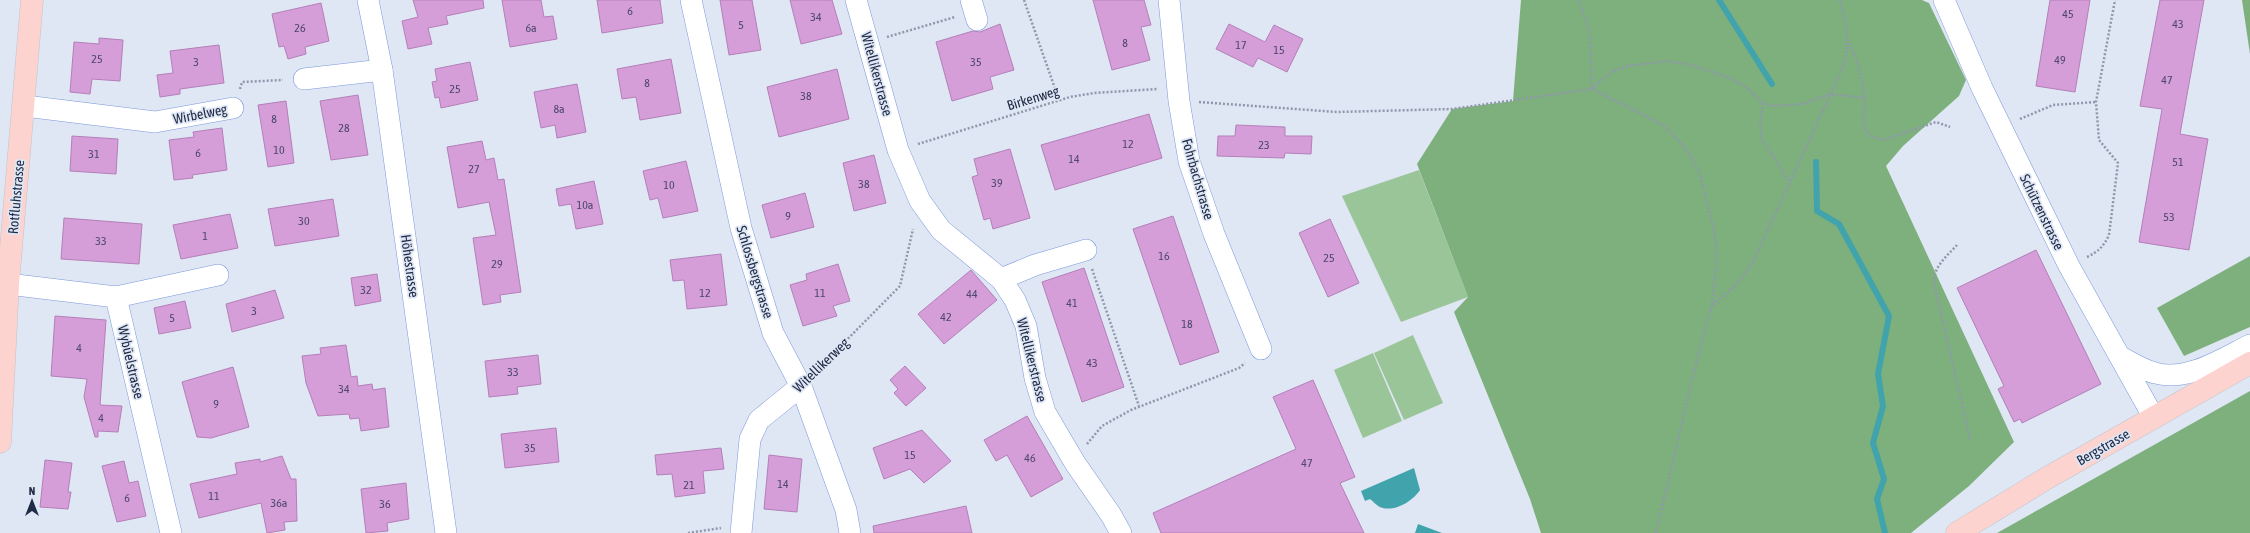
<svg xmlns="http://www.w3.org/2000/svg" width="2250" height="533" viewBox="0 0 2250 533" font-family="'Asap Condensed',sans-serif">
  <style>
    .green { fill: #9ac599 }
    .forest { fill: #7eb07d }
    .water { fill: #41a3ac }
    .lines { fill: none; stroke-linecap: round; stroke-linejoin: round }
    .stream { stroke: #41a3ac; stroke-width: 6 }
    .building { fill: #d59ed9; stroke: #b47fb8 }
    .minor-casing { stroke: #7a99db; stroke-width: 22 }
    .major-casing { stroke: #c1c4cb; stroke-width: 23 }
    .path { stroke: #8f98ab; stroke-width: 2.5; stroke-dasharray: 2 2; stroke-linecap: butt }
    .minor { stroke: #fff; stroke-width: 21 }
    .major { stroke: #fdd3cf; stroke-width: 22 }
    .labels { text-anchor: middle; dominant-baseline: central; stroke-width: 3.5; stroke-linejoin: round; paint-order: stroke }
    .number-label { font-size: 12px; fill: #4d486c }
    .street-label { font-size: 14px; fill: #202c47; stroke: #dfe6f4 }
  </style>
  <rect width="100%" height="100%" fill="#dfe6f4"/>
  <g class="green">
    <polygon points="1419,170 1468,297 1401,322 1342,196"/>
    <polygon points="1413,335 1443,403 1404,420 1374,353"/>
    <polygon points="1373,353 1402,421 1363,438 1334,370"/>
  </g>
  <g class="forest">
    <polygon points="1521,0 1922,0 1929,3 1966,80 1959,96 1903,146 1886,166 2014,442 1969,486 1911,533 1541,533 1530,499 1454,312 1468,297 1417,164 1452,109 1513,101"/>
    <polygon points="2242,0 2250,0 2250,54"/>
    <polygon points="2250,256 2250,327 2184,356 2157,308"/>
    <polygon points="2250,391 2250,533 1997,533"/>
  </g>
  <g class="water">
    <path d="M1414 468 1420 490C1413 501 1394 513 1380 507 1377 506 1373 501 1370 499L1365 501 1361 491Z"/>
    <polygon points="1418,524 1442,533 1415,533"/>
  </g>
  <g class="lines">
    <g class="stream">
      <polyline points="1719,0 1772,84"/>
      <polyline points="1816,162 1817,211 1839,224 1889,316 1878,374 1883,406 1873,443 1884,479 1877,499 1885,533"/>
    </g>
  </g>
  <g class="building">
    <polygon points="413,0 483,0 484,8 446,16 448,24 428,28 432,44 408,49 402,21 418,17"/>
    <polygon points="502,0 541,0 544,17 553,16 557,39 510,47"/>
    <polygon points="597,0 660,0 663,23 602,33"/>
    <polygon points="720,0 752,0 761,50 729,55"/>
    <polygon points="790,0 832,0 842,34 801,44"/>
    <polygon points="1093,0 1144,0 1151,25 1141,27 1150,60 1112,70"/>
    <polygon points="2050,0 2090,0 2075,92 2036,86"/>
    <polygon points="2160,0 2204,0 2180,134 2208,139 2189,250 2139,242 2162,109 2140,106"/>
    <polygon points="321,3 329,41 305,47 306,54 288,59 284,46 279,47 272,14"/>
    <polygon points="1000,24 1014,70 990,77 993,89 952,101 936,42 973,31 980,32"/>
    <polygon points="1229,24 1265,42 1274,25 1303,39 1287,72 1258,58 1253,67 1216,49"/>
    <polygon points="99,38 123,40 120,81 92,79 90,94 70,92 74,42 99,44"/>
    <polygon points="219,45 224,83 180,89 180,94 160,97 157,75 173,73 170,51"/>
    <polygon points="671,59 681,113 640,120 636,97 622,99 617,69"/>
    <polygon points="470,62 478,100 441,108 439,97 435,98 432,82 437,81 435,69"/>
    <polygon points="837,69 849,119 779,137 767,87"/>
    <polygon points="577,84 586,132 557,138 555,125 541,128 534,92"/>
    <polygon points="358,95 368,155 331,160 320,101"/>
    <polygon points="286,101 294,163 268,167 258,105"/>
    <polygon points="1149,114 1162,158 1055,190 1041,145"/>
    <polygon points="1236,125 1285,127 1285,136 1312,136 1311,154 1285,153 1284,158 1217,156 1218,136 1235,136"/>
    <polygon points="222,128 227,170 192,175 193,178 174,180 169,140 194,137 193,132"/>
    <polygon points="72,136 118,139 116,174 70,171"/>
    <polygon points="482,141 486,160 494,158 498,180 504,179 521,292 500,295 501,302 483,305 473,238 496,235 489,202 458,208 447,147"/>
    <polygon points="1010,149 1030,218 993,229 990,218 984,220 972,177 978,175 974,159"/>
    <polygon points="874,155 886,203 854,211 843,163"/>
    <polygon points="686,161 698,211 663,218 658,198 650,200 643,171"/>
    <polygon points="594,181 603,224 576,229 571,204 559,206 556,189"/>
    <polygon points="805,193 814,227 771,238 762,205"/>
    <polygon points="333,199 339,236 275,246 268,209"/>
    <polygon points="230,214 238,248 181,259 173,225"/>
    <polygon points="1173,216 1219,352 1180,365 1133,229"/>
    <polygon points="64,218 142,224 139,264 61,259"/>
    <polygon points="1330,219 1359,283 1328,297 1299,233"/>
    <polygon points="2036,250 2101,384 2022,423 2020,419 2014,422 1998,389 2004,386 1957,288"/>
    <polygon points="721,254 727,305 687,309 684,280 673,281 670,260"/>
    <polygon points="838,264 850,301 833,306 837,316 803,326 790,285 807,280 806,274"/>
    <polygon points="1084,268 1124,387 1082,402 1042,282"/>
    <polygon points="971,270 997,300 944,344 918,314"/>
    <polygon points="377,274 381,301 355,306 351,278"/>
    <polygon points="275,290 284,318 232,332 226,304"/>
    <polygon points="185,301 191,328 159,334 154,308"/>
    <polygon points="55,316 106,320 100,405 122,406 118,432 98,431 98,437 95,437 84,397 87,379 51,376"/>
    <polygon points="346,345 351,377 357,376 358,386 372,384 373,390 385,388 389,427 361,431 359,418 350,419 349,414 318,416 306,383 302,356 321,354 320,348"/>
    <polygon points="538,355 541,384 517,387 518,394 489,397 485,361"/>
    <polygon points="905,366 926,388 906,406 894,393 898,389 890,380"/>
    <polygon points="233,367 249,427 211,438 197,437 182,382"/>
    <polygon points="1313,380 1355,477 1340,483 1364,533 1161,533 1153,513 1296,449 1273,397"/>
    <polygon points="1027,416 1063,479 1031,497 1007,455 996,461 984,440"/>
    <polygon points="556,428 559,462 505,468 501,434"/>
    <polygon points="922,430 951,461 924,483 910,469 884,479 873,448"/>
    <polygon points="721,448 724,469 703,471 705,493 675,497 672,474 657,475 655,455"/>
    <polygon points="769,455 802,459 797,512 764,509"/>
    <polygon points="282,456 291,479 296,479 297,521 284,522 285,530 267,533 261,503 199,518 190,484 237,474 235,463 260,459 260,462"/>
    <polygon points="45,460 72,463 68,492 71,492 68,509 40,507"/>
    <polygon points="124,461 129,483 138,481 146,516 117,522 102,466"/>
    <polygon points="406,483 409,519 387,523 388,531 366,533 361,489"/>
    <polygon points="966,506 972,533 874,533 873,526"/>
  </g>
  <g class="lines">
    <g class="minor-casing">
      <g id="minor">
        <polyline points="368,0 382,70 446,533"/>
        <polyline points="691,0 741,228 773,333 801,386 846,510 850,533"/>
        <polyline points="856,0 898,150 920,201 941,230 1001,279 1015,300 1026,326 1035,378 1045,412 1075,463 1111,515 1121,533"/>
        <polyline points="971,0 977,20"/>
        <polyline points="1169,0 1179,101 1189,161 1214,234 1261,349"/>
        <polyline points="1944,0 1982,88 2069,266 2154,418"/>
        <polyline points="304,79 382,70"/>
        <polyline points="25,106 155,122 233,108"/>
        <polyline points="1001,279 1035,265 1086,250"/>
        <polyline points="8,284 116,297 171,533"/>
        <polyline points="116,297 218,275"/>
        <path d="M2121 357C2132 363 2143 370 2155 373 2187 382 2222 359 2250 345"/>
        <polyline points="741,533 750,439 759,420 801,386"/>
      </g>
    </g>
    <g class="major-casing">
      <g id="major">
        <polyline points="0,442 8,284 32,0"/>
        <polyline points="1957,533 2047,478 2250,363"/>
      </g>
    </g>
    <g class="path">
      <polyline points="1024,0 1059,100"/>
      <polyline points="1579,0 1590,35 1592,88"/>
      <polyline points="887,37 955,17"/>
      <path d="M1849 43C1857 60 1863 78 1864 97 1866 112 1859 124 1870 136L1883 140 1936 122 1950 127"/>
      <polyline points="240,89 242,82 283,80"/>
      <polyline points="1592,89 1665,126 1687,150 1700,174 1714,230 1717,257 1712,305 1699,351 1656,533"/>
      <polyline points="1199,102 1337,112 1452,109 1592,89 1611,72 1627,66 1667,61 1692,65 1730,78 1746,87 1763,103 1772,106 1803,104 1830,94 1865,98"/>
      <polyline points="1763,103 1760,124 1762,140 1776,160 1789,182"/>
      <polyline points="2020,119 2053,105 2096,102"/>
      <polyline points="918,144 1070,97 1094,93 1157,89"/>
      <path d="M1957 245C1947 256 1933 267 1934 283L1970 439"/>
      <path d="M2087 257C2098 252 2104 246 2109 235L2118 163 2099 140 2096 102 2115 0"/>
      <polyline points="1092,269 1139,406"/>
      <path d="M1713 305 1737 284 1752 264 1840 74C1851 45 1848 29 1840 0"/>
      <polyline points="817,370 900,286 913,229"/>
      <polyline points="1087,444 1102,426 1131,410 1239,368 1245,363"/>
      <polyline points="688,533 721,528"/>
    </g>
    <use href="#minor" class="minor"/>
    <use href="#major" class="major"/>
  </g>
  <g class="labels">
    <g class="number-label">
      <text x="630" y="11">6</text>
      <text x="2068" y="14">45</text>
      <text x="816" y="17">34</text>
      <text x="2178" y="24">43</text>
      <text x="741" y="25">5</text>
      <text x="300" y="28">26</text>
      <text x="531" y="28">6a</text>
      <text x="1125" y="43">8</text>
      <text x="1241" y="45">17</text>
      <text x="1279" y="50">15</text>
      <text x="97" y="59">25</text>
      <text x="2060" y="60">49</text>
      <text x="196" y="62">3</text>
      <text x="976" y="62">35</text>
      <text x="2167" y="80">47</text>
      <text x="647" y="83">8</text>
      <text x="455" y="89">25</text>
      <text x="806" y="96">38</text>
      <text x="559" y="109">8a</text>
      <text x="274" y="119">8</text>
      <text x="344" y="128">28</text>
      <text x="1128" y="144">12</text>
      <text x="1264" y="145">23</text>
      <text x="279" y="150">10</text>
      <text x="198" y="153">6</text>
      <text x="94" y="154">31</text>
      <text x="1074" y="159">14</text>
      <text x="2178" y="162">51</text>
      <text x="474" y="169">27</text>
      <text x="997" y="183">39</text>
      <text x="864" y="184">38</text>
      <text x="669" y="185">10</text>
      <text x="585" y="205">10a</text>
      <text x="788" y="216">9</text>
      <text x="2169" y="217">53</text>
      <text x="304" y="221">30</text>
      <text x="205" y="236">1</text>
      <text x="101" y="241">33</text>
      <text x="1164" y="256">16</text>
      <text x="1329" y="258">25</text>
      <text x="497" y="264">29</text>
      <text x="366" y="290">32</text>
      <text x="705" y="293">12</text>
      <text x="820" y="293">11</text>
      <text x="972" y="294">44</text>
      <text x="1072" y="303">41</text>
      <text x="254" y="311">3</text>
      <text x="946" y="317">42</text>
      <text x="172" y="318">5</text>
      <text x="1187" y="324">18</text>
      <text x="79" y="348">4</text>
      <text x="1092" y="363">43</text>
      <text x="513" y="372">33</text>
      <text x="344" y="389">34</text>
      <text x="216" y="404">9</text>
      <text x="101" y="418">4</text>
      <text x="530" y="448">35</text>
      <text x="910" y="455">15</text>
      <text x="1030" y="458">46</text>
      <text x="1307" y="463">47</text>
      <text x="783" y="484">14</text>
      <text x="689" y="485">21</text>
      <text x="214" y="496">11</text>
      <text x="127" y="498">6</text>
      <text x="279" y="503">36a</text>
      <text x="385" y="504">36</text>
    </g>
    <g class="street-label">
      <text transform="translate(877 74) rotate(75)">Witellikerstrasse</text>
      <text transform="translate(1033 98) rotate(-17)">Birkenweg</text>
      <text transform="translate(200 114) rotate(-11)">Wirbelweg</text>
      <text transform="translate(1198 179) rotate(74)">Fohrbachstrasse</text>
      <text transform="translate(16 197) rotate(-85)">Rotfluhstrasse</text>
      <text transform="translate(2042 212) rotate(64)">Schützenstrasse</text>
      <text transform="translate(410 266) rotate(82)">Höhestrasse</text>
      <text transform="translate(755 272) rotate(73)">Schlossbergstrasse</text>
      <text transform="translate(1032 360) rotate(76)">Witellikerstrasse</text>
      <text transform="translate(131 362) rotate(77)">Wybüelstrasse</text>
      <text transform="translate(821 365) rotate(-44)">Witellikerweg</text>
      <text transform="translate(2103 447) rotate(-30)">Bergstrasse</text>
    </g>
  </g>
  <g transform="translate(32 501)" stroke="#dfe6f4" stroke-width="3" paint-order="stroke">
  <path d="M0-3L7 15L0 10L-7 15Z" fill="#202c47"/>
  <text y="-6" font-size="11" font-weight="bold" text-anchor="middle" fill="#202c47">N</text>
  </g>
</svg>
